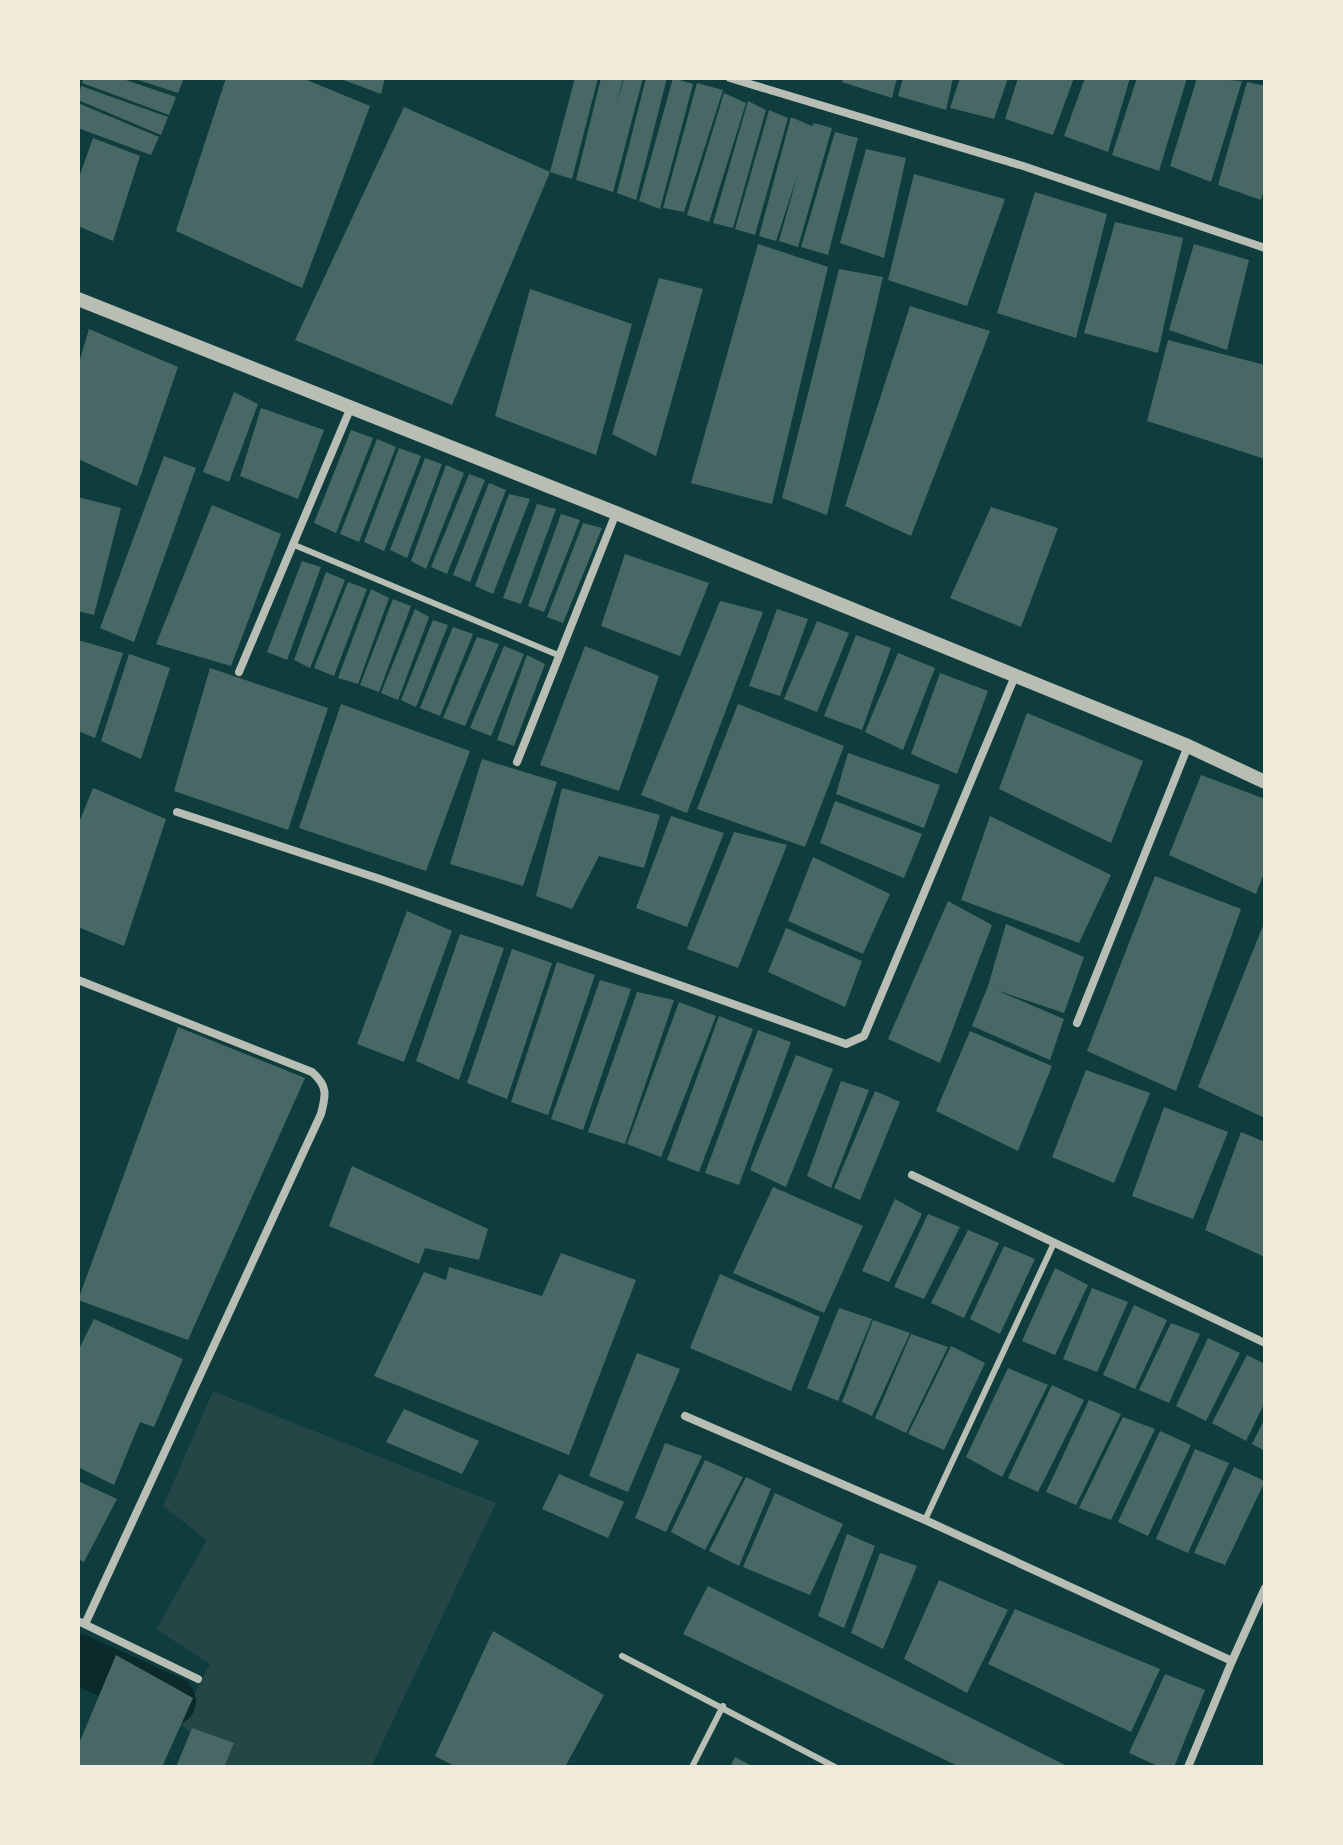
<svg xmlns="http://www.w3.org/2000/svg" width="1343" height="1845" viewBox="0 0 1343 1845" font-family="Figtree,sans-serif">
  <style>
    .green { fill: #244646 }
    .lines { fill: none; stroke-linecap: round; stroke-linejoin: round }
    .canal { stroke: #0a2a2b; stroke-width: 50 }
    .building { fill: #486865 }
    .service { stroke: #b8beb3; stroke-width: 6 }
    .minor { stroke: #b8beb3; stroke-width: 8 }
    .tertiary { stroke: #b8beb3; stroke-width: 14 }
  </style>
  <rect width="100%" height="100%" fill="#0f3d3e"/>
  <polygon class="green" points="213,1391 496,1503 371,1767 220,1767 180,1722 210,1664 156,1629 207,1540 163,1506"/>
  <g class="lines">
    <polyline class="canal" points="78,1659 171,1701"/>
  </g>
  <g class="building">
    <polygon points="84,78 120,78 176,97 169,115 82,83"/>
    <polygon points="132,78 184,78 178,93"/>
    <polygon points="226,78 302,78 370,106 302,288 176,231"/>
    <polygon points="338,78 385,78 381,94"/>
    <polygon points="575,78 598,78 572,179 550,172"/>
    <polygon points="601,78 623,78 616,106 624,78 643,78 613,192 576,180"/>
    <polygon points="646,78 667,78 636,200 617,193"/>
    <polygon points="673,78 693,84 660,209 639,201"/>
    <polygon points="843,78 897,78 892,98 842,82"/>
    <polygon points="903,78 953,78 946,110 898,96"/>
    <polygon points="960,78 1008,78 994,119 950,108"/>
    <polygon points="1018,78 1074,78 1053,135 1005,119"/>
    <polygon points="1085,78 1130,78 1108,152 1064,136"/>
    <polygon points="1137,78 1187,78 1159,171 1112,155"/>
    <polygon points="1197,78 1242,81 1211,182 1170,166"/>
    <polygon points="1247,82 1265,86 1265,186 1261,200 1218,185"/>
    <polygon points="697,83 723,90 684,212 663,208"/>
    <polygon points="81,86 168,117 161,135 78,100"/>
    <polygon points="724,93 746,103 709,222 687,215"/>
    <polygon points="748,101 766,110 733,228 713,223"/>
    <polygon points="78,103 159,137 151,155 78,128"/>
    <polygon points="404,107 550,172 452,405 295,340"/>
    <polygon points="769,110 788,118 755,235 735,229"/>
    <polygon points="791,117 812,126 814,123 832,128 798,247 779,241 798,173 776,241 759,236"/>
    <polygon points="835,132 858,138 828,255 801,247"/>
    <polygon points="93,138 140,156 113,241 78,226 78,180"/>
    <polygon points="866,149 906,158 884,258 840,243"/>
    <polygon points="914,174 1005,199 967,306 888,280"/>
    <polygon points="1035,192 1107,214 1076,338 997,313"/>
    <polygon points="1115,222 1183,238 1158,353 1084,333"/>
    <polygon points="758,244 828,267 772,504 691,483"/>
    <polygon points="1194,244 1249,260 1227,350 1169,330"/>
    <polygon points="839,269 883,277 827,515 782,498"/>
    <polygon points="659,278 703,289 656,456 612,434"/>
    <polygon points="530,289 632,324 596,455 495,416"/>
    <polygon points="910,306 990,331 911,536 845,506"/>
    <polygon points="89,329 178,367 137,486 78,459 78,366"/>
    <polygon points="1168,340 1265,365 1265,459 1147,421"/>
    <polygon points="234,392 258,404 229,482 203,472"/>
    <polygon points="261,408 324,430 298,499 240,476"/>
    <polygon points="351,430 373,438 336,533 314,523"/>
    <polygon points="377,439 396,447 359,542 340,534"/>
    <polygon points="399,448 421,456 384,551 364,542"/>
    <polygon points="164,456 196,468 134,642 100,628"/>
    <polygon points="425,458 442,464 407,558 390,550"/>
    <polygon points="446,465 464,473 426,569 411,561"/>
    <polygon points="469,474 485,480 447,574 431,567"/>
    <polygon points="489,483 506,490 470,582 453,575"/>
    <polygon points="509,494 530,499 493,594 475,586"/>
    <polygon points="78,497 121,508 94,615 78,611"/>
    <polygon points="537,504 556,509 521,604 503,598"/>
    <polygon points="212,505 281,534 231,666 156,644"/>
    <polygon points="991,507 1058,528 1021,627 950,598"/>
    <polygon points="561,514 580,520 544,612 528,606"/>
    <polygon points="583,523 602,528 563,623 547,617"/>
    <polygon points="625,554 709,583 680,656 601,626"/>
    <polygon points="302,561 321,567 287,660 267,652"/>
    <polygon points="326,572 345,580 310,668 294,660"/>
    <polygon points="348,582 367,589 334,676 314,668"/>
    <polygon points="371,589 389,598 358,684 338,678"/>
    <polygon points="393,599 411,606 379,692 360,685"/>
    <polygon points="720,601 763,612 687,813 641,795"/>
    <polygon points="415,609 429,617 398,700 381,693"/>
    <polygon points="777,609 808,619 780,696 749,686"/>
    <polygon points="433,620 448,625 416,707 401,700"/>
    <polygon points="817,621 849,633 817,712 784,699"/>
    <polygon points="453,627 473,634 440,716 420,708"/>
    <polygon points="856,635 891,648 862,730 824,716"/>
    <polygon points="477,637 499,644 465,726 443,718"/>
    <polygon points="78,640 123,653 95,738 78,731"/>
    <polygon points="504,646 524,654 491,736 470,728"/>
    <polygon points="585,646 659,676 619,791 540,765"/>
    <polygon points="898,653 935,668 903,750 865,732"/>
    <polygon points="129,654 170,668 141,759 101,741"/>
    <polygon points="527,655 545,664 514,746 497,740"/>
    <polygon points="210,668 328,708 288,830 174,791"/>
    <polygon points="940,673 988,691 957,774 911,754"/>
    <polygon points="341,704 470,751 426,871 299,828"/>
    <polygon points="738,704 844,746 805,847 697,809"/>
    <polygon points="1027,713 1143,761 1111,843 999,789"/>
    <polygon points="848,753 940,785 924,828 836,794"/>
    <polygon points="482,759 557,782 523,886 450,864"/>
    <polygon points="1201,775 1265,799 1265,870 1256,894 1169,855"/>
    <polygon points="93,788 166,819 124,946 78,927 78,825"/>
    <polygon points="562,788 660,815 644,868 599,856 572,909 536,896"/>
    <polygon points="835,801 922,834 904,878 820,843"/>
    <polygon points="671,816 724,833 687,927 636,908"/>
    <polygon points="990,816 1111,875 1079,943 961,900"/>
    <polygon points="734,832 787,845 738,968 687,949"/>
    <polygon points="813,857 890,894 863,954 788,921"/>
    <polygon points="1155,876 1241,909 1176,1091 1087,1051"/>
    <polygon points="948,901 992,925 940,1063 888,1039"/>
    <polygon points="407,911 452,931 404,1062 357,1044"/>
    <polygon points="1265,921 1265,1118 1198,1087"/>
    <polygon points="1006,924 1084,957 1064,1013 996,990 1064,1019 1050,1060 972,1026 988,986"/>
    <polygon points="786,928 862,961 845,1007 768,972"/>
    <polygon points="460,934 504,948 459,1080 416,1061"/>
    <polygon points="512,949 552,963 507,1099 467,1083"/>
    <polygon points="557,962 595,975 548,1115 511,1102"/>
    <polygon points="600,980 631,989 583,1130 551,1119"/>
    <polygon points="637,992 674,1000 625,1144 588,1132"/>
    <polygon points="679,1002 716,1016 661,1157 627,1144"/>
    <polygon points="719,1016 753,1029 699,1172 667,1160"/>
    <polygon points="178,1027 305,1078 188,1340 78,1300"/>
    <polygon points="758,1030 791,1042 739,1185 705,1173"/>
    <polygon points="970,1031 1052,1066 1018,1151 936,1111"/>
    <polygon points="796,1055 833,1069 786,1187 750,1170"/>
    <polygon points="1086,1070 1150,1093 1114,1183 1052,1157"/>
    <polygon points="841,1081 869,1090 831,1188 807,1176"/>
    <polygon points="875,1091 900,1102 860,1200 834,1188"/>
    <polygon points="1164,1107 1228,1132 1193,1219 1132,1196"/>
    <polygon points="1241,1132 1265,1142 1265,1257 1205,1230"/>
    <polygon points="352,1166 488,1229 479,1260 425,1248 419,1264 329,1226"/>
    <polygon points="773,1187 863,1226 824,1313 733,1273"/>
    <polygon points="895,1199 922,1214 889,1282 862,1271"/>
    <polygon points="928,1214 960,1227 924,1299 894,1287"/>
    <polygon points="968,1230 999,1243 964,1318 931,1303"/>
    <polygon points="1004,1246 1035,1259 1000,1334 970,1319"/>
    <polygon points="561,1253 636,1280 569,1455 374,1376 424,1272 446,1280 449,1267 542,1296"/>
    <polygon points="1055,1268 1088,1285 1055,1355 1022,1341"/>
    <polygon points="720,1274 820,1317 791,1391 690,1348"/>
    <polygon points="1092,1288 1128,1302 1097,1372 1063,1359"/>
    <polygon points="1134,1305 1167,1320 1135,1389 1103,1375"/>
    <polygon points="839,1308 872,1319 838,1401 807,1388"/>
    <polygon points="94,1319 183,1359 154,1427 140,1422 114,1485 78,1467 78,1351"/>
    <polygon points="873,1320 910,1333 872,1416 842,1402"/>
    <polygon points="1171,1323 1200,1334 1169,1403 1139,1390"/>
    <polygon points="911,1334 948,1347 906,1433 875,1418"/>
    <polygon points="1208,1338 1240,1353 1206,1421 1176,1406"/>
    <polygon points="951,1346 985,1363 944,1450 908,1434"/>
    <polygon points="637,1353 680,1369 628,1492 589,1476"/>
    <polygon points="1247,1355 1265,1364 1265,1402 1246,1441 1212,1423"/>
    <polygon points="1008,1368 1048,1385 1002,1477 966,1457"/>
    <polygon points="1052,1385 1084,1400 1038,1492 1008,1478"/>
    <polygon points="1089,1400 1121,1414 1076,1505 1046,1492"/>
    <polygon points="404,1409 479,1441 462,1474 386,1442"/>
    <polygon points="1123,1417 1155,1429 1111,1520 1079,1508"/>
    <polygon points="1265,1418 1265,1451 1252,1444"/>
    <polygon points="1160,1431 1191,1445 1148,1536 1118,1522"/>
    <polygon points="665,1443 702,1456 666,1532 635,1518"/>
    <polygon points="1195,1449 1229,1463 1188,1553 1156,1539"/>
    <polygon points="705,1460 743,1477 705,1550 671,1532"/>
    <polygon points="1234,1467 1265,1481 1225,1565 1194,1553"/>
    <polygon points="559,1474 624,1502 608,1538 542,1509"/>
    <polygon points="746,1477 771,1489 739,1566 709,1551"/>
    <polygon points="78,1481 117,1499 84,1562 78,1559"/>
    <polygon points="775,1493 843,1524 810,1595 743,1567"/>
    <polygon points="847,1534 875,1546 844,1628 818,1616"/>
    <polygon points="880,1553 917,1566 883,1649 851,1633"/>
    <polygon points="939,1580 1008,1610 967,1693 904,1659"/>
    <polygon points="708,1586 1069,1767 960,1767 683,1634"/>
    <polygon points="1015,1609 1160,1669 1131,1732 988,1664"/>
    <polygon points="493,1631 604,1695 565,1767 456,1767 435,1756"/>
    <polygon points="116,1655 193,1698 162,1767 78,1767 78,1746"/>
    <polygon points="1165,1674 1205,1690 1174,1767 1160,1767 1129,1753"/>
    <polygon points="192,1728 234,1743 224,1767 176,1767"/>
    <polygon points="735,1757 754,1767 730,1767"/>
  </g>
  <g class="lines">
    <g class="service">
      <polyline points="292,544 558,655"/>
      <polyline points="925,1520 1054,1243"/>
      <polyline points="622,1656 835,1767"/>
      <polyline points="692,1767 723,1706"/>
    </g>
    <g class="minor">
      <polyline points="730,78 1023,166 1265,248"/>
      <polyline points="239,672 351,407"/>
      <polyline points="517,762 616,513"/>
      <polyline points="177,812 380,879 846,1044 864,1036 1015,676"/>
      <path d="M78 980 312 1072C328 1086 326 1095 321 1114L85 1624"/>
      <polyline points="1077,1023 1188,746"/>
      <polyline points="912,1175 1265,1343"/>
      <polyline points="685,1416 925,1520 1232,1661"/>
      <polyline points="78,1621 198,1679"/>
      <polyline points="1188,1767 1232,1661 1265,1588"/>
    </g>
    <polyline class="tertiary" points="78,299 616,513 1188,746 1265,782"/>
  </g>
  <rect width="1343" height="1845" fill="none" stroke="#f1e9da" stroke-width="160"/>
</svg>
